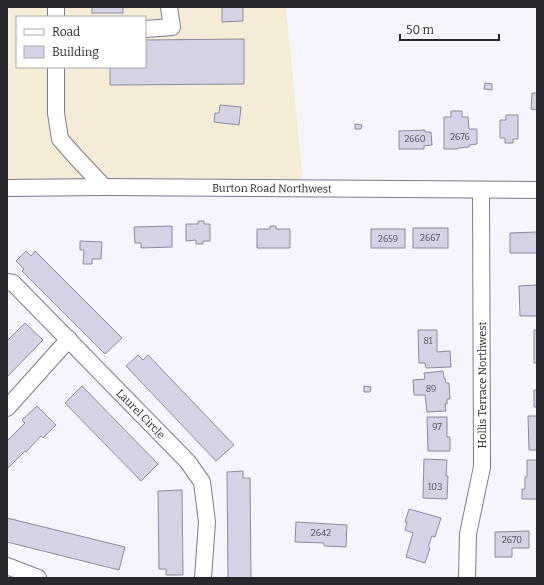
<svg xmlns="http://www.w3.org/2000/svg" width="544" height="585" viewBox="0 0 544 585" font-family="Bitter,serif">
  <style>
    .commercial { fill: #f5ebd6; fill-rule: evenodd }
    .building { fill: #d4d2e5; stroke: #8c8b9c }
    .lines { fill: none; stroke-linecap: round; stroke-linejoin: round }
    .minor-casing { stroke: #7c7b8c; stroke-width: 18 }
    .minor { stroke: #fff; stroke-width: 16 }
    .labels { text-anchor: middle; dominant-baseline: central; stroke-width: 3; stroke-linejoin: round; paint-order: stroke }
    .number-label { font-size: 9px; fill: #52525c }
    .street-label { font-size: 11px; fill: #27272e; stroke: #fff }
  </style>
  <rect width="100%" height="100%" fill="#f5f5fd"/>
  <path class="commercial" d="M7 7H286L303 183 7 189ZM17 17H145V67H17Z"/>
  <g class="building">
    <rect x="92" y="7" width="31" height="6"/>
    <polygon points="222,7 243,7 243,21 222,22"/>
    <polygon points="244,39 244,84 110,85 110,67 145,67 145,40"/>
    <polygon points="485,83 492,84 492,90 484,89"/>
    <polygon points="532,93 537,93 537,110 531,109"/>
    <polygon points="220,105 241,107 239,125 214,122 215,113 219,113"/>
    <polygon points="451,111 462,111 462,117 468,117 469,129 477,129 477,144 469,145 469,147 458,148 458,149 444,149 444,117 451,117"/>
    <polygon points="506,115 518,115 518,139 513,139 513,143 505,143 505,138 500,138 500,120 506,120"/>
    <polygon points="355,124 362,125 361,129 355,129"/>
    <polygon points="425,130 425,132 431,132 432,145 424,146 424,149 399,149 399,131"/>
    <polygon points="198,221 204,221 204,224 210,224 210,241 203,241 203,244 196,244 196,240 186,241 186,224 198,224"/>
    <polygon points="172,226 172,247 141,248 141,243 135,243 134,227"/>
    <polygon points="270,226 276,226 276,229 290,229 290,248 257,248 257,229 270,229"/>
    <rect x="413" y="228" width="35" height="20"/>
    <rect x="371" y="229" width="34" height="19"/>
    <polygon points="537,232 537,253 510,253 510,233"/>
    <polygon points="80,241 102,242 101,259 92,259 92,264 83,264 84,250 80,250"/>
    <polygon points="26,251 31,256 35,251 122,338 105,354 22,271 24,269 16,261"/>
    <polygon points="537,285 537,316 520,316 519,286"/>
    <polygon points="25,323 43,340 7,377 7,341"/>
    <polygon points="418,330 437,330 437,352 450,351 451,367 426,368 425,363 419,363"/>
    <rect x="534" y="330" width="3" height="33"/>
    <polygon points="138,355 143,360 148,355 234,445 216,461 126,366"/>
    <polygon points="537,369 537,407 534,407 534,390 537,390"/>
    <polygon points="443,371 444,378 445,378 446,383 449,383 450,399 447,399 447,404 445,404 446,411 427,412 425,395 414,395 413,380 425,379 424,373"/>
    <polygon points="82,386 158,464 141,481 65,403"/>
    <polygon points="364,386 371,387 370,392 364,392"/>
    <polygon points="37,406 56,425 43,438 41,436 26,452 25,451 7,469 7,439 8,440 25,423 22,420"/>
    <polygon points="528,416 537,416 537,450 529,450"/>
    <polygon points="427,417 447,417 447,437 450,437 450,451 428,451"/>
    <polygon points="424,459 447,460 446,476 448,476 447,499 423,498"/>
    <polygon points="527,460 537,460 537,499 522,499 522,489 525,489 525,477 527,477"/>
    <polygon points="243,471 243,478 250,478 251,578 228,578 227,472"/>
    <polygon points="182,490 183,575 166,575 166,569 159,569 158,491"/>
    <polygon points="409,509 441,518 435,537 432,536 428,547 430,548 425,563 406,557 413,533 405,530 407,522 405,522"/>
    <polygon points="7,518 125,547 119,570 7,542"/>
    <polygon points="296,522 347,525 346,547 324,546 324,543 295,542"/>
    <polygon points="529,531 529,548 512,548 512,557 495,557 495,532"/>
  </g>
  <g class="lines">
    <g class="minor-casing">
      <g id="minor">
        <polyline points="56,17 56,7"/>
        <polyline points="145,29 172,27 169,7"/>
        <polyline points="56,67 56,113 60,139 75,156 104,187"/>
        <path id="s1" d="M7 188 104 187 537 190"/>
        <path id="s2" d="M7 282 13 283 188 462 202 482 207 522 203 578"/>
        <polyline points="7,408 69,339"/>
        <polyline points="7,566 38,578"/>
        <polyline points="467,578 468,534 482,467 481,190"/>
      </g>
    </g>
    <use href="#minor" class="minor"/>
  </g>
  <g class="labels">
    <g class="number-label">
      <text x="460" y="137">2676</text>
      <text x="415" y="139">2660</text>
      <text x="430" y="238">2667</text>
      <text x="388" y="239">2659</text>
      <text x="428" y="341">81</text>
      <text x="431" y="389">89</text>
      <text x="437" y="427">97</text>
      <text x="435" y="487">103</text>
      <text x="321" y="533">2642</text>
      <text x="512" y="540">2670</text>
    </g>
    <g class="street-label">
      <text stroke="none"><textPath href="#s1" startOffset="265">Burton Road Northwest</textPath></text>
      <text transform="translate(482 385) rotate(-90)">Hollis Terrace Northwest</text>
      <text stroke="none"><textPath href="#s2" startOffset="189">Laurel Circle</textPath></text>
    </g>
  </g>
  <rect width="544" height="585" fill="none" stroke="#27272e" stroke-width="16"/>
  <rect x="16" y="16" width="130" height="52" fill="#ffffff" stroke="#a9a9ab"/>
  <rect x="24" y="29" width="20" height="6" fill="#ffffff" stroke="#a9a9ab"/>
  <text x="52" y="36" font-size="12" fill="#27272e">Road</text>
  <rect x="24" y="46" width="20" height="12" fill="#d4d2e5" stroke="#a9a9ab"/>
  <text x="52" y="56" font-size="12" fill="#27272e">Building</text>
  <path d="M400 34v6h99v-6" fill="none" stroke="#27272e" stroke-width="2"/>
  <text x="406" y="34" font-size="12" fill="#27272e" stroke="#ffffff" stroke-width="3" paint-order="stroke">50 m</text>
</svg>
